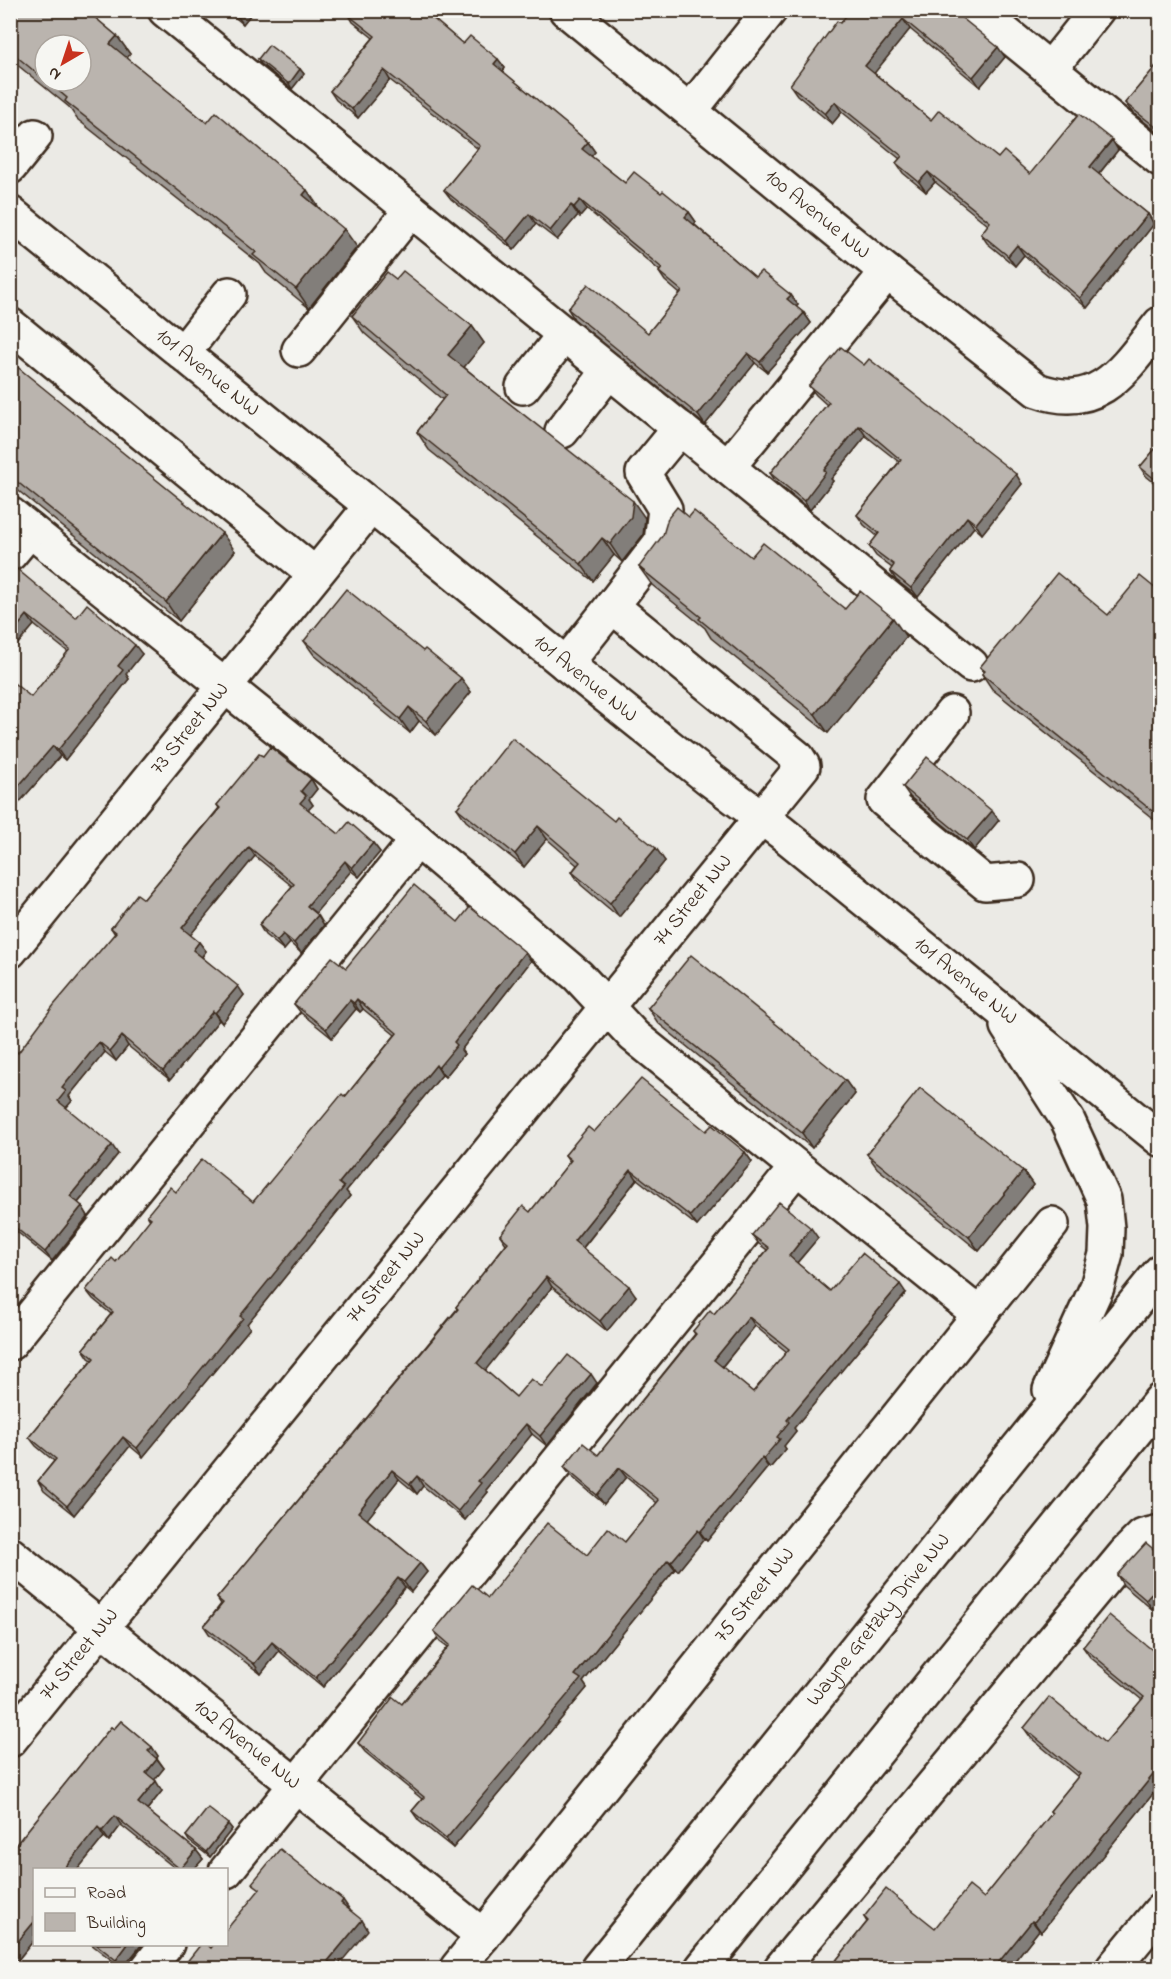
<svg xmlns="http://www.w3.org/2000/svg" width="1171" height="1979" viewBox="0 0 1171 1979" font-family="'Indie Flower',sans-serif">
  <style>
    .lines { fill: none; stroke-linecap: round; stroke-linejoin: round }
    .minor-casing { stroke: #3b2a1e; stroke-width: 38 }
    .major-casing { stroke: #3b2a1e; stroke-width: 38 }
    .minor { stroke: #f6f6f2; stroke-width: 33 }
    .major { stroke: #f6f6f2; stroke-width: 33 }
    .wall { fill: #a09b96; stroke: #3b2a1e; stroke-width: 1.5; fill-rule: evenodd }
    .shaded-wall { fill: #827e7a; stroke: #3b2a1e; stroke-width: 1.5 }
    .building { fill: #bab4ae; stroke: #3b2a1e; stroke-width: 1.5; fill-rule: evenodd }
    .labels { text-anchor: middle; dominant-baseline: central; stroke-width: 4.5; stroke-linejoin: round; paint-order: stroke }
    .street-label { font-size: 21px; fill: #3b2a1e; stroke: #f6f6f2 }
  </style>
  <rect width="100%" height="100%" fill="#ebeae5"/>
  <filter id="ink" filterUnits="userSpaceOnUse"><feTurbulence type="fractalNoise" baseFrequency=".0167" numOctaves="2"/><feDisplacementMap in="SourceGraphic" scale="12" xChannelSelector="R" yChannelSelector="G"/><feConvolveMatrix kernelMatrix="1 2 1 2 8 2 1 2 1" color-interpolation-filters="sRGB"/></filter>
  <g filter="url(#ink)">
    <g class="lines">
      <g class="minor-casing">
        <g id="minor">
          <polyline points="165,10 971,665"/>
          <path id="s1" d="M566 10 887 272 1037 390C1100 413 1126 367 1160 324"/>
          <polyline points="977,10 1160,159"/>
          <polyline points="1050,69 1097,10"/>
          <polyline points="690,111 770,10"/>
          <polyline points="10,167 35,136"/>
          <polyline points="10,325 315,574"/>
          <polyline points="299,350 411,210"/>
          <polyline points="183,353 229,294"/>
          <polyline points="523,387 564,335"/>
          <polyline points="562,431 609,371"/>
          <polyline points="728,467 887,272"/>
          <polyline points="10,514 417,840 578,976 634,1036 980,1315"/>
          <polyline points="10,554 30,530"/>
          <polyline points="612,606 661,542 665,509 643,473 680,428"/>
          <polyline points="952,713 884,800 985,883 1018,880"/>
          <path id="s2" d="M10 951 371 506"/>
          <polyline points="10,1343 417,840"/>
          <path id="s3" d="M10 1554 483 1936"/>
          <path id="s4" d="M10 1740 803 766 798 758 612 606 566 664"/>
          <polyline points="226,1871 796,1168"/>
          <polyline points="148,1968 167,1944"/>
          <path id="s5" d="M457 1968 1052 1224"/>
          <polyline points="781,1968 1125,1554 1143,1536 1160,1532"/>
          <polyline points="1113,1968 1160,1911"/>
        </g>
      </g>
      <g class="major-casing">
        <g id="major">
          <path id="s6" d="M10 213 566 664 711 780 781 832 1160 1139"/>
          <polyline points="1007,1026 1068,1121 1104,1200 1107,1228 1106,1254 1097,1287 1050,1390"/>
          <path id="s7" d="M598 1968 1160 1272"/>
          <polyline points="702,1968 1160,1401"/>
        </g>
      </g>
      <use href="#minor" class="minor"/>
      <use href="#major" class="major"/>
    </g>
    <g class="wall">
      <path d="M10 10H89L88 12 117 36 130 54 127 58 207 123 320 209 357 247 309 308 266 273 260 264 77 119 69 107 10 59ZM45 45 81 81H45Z"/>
      <polygon points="226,10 254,10 243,24"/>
      <polygon points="346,10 423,10 463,44 498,59 505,68 503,72 588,142 595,152 591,156 625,183 661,193 689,212 696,222 694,224 755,277 791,295 798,305 796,307 804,313 811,323 767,372 755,363 705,425 574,319 568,309 648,333 680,294 665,281 659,272 660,271 587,209 580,217 578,215 557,240 536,224 514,250 451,199 444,190 478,149 390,80 358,118 336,100 330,91 373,38 353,22"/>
      <polygon points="954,12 1005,57 980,87 910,29 874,73 931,120 998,158 1030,174 1118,150 1099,174 1148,214 1154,224 1087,308 1024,255 1015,266 987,243 981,234 988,225 935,182 926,192 903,173 896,163 900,159 842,112 832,124 797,95 790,85 840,23"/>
      <polygon points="258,59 300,69 304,74 292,89 261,64"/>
      <polygon points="1161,60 1161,135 1132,112 1125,103"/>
      <polygon points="396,279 472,326 484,343 464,367 645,518 643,535 622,562 614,555 593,581 429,450 417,432 443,400 364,333 352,316"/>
      <polygon points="10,361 235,551 179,621 10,484"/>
      <polygon points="864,365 1022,484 982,534 974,527 918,597 896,580 890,571 892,568 876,556 869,546 877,536 864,525 857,515 899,462 866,436 831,479 833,481 810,510 777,483 770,473 827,405 816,395 809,386"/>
      <polygon points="1161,442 1161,488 1146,476 1140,467"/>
      <polygon points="751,557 845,609 906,637 828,733 711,638 705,628 652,585 639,567"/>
      <polygon points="10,567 76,618 142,654 126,674 129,679 65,760 60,756 10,813 31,697 68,652 34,625 10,653"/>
      <polygon points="1161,593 1161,825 992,689 982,674 984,672 980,667"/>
      <polygon points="304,641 423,651 461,678 471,692 436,735 419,721 410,733 314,655"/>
      <polygon points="263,756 311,779 317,789 309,799 313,805 308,810 339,834 373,843 380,852 359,877 351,871 315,913 324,925 301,953 290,943 284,950 265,935 259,925 292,886 255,856 190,935 199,942 206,951 202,957 244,995 222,1023 219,1020 170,1080 128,1046 116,1061 105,1052 69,1096 72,1101 66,1108 118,1154 78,1203 82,1206 88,1216 52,1261 10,1226 10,1055 18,1053 115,934 111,928 144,899 219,808 217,805"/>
      <polygon points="903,787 999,820 974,850 910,797"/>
      <polygon points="457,808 614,821 665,861 619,917 581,885 572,872 577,865 547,839 524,867 466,821"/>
      <polygon points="458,922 531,961 461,1050 464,1054 445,1077 442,1075 346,1191 350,1196 247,1324 250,1328 143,1457 130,1446 74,1515 44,1491 38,1481 54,1461 36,1446 29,1437 92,1360 89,1358 83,1349 111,1314 93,1299 86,1290 116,1262 150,1220 147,1215 176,1192 253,1202 345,1097 395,1035 363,1009 360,1012 356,1009 332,1038 301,1013 294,1004 346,968"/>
      <polygon points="648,1008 845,1080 855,1094 812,1148 658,1023"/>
      <polygon points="706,1131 745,1152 752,1162 697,1226 637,1179 583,1248 636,1296 607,1331 552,1287 485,1370 516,1397 542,1387 597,1383 547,1446 532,1434 486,1490 488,1492 465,1520 423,1486 417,1494 399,1479 367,1519 420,1563 427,1572 411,1592 405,1587 323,1687 279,1651 261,1674 210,1635 204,1626 221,1604 217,1598 457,1309 456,1307 506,1244 500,1235 530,1212 570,1162 565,1155 594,1132"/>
      <polygon points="867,1154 1023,1171 1033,1185 979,1251 877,1168"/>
      <path d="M752 1235 818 1238 797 1263 830 1291 906 1293 794 1428 796 1431 784 1446 786 1449 770 1468 768 1467 707 1541 704 1539 678 1571 675 1569 583 1682 587 1688 453 1848 419 1821 412 1811 422 1799 365 1752 358 1743 402 1704 448 1647 440 1641 434 1631 488 1598 587 1555 625 1542 657 1503 626 1477 604 1504 571 1476 564 1467 598 1455 695 1334 693 1331 714 1314 767 1250 759 1244ZM755 1326 787 1352 753 1392 722 1367Z"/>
      <polygon points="1161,1555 1161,1601 1153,1610 1123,1585 1117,1575"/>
      <polygon points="1083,1647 1161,1657 1161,1784 1041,1932 1039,1930 1009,1968 830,1968 867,1922 864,1917 935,1928 984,1898 1052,1814 1050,1811 1078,1777 1031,1738 1024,1728 1105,1743 1142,1700 1090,1657"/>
      <polygon points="121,1721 152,1747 158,1756 157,1758 164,1768 154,1780 162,1791 147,1810 196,1850 203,1859 194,1869 176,1869 121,1825 109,1841 104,1837 78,1869 34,1869 34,1940 14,1965 18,1968 10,1968 10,1852 111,1727 114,1729"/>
      <polygon points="228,1824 232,1829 210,1857 189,1841 186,1836"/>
      <polygon points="91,1944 142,1944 123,1968 122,1968"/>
    </g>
    <g class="shaded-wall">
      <polygon points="239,10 254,10 243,24 236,14"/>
      <polygon points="903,19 910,29 872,76 865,66"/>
      <polygon points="117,36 130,54 123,63 110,44"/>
      <polygon points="998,47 1005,57 980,87 973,77"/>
      <polygon points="498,59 505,68 501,74 494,64"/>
      <polygon points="300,69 304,74 292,89 289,84"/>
      <polygon points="384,70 390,80 358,118 352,109"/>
      <polygon points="835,102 842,112 832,124 825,114"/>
      <polygon points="1112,140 1118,150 1097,176 1090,167"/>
      <polygon points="588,142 595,152 589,159 582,149"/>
      <polygon points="928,172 935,182 926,192 919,182"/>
      <polygon points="307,190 320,209 303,195"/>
      <polygon points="580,200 587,209 580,217 574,207"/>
      <polygon points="571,205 578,215 557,240 550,231"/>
      <polygon points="689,212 696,222 692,226 685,217"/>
      <polygon points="529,214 536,224 514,250 507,241"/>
      <polygon points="1148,214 1154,224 1087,308 1080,298"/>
      <polygon points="344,229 357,247 309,308 296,289"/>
      <polygon points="1017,245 1024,255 1015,266 1008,256"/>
      <polygon points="791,295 798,305 794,309 787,299"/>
      <polygon points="804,313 811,323 767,372 760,362"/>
      <polygon points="472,326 484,343 460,372 448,355"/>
      <polygon points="748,353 755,363 705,425 698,415"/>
      <polygon points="859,426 866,436 831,479 833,481 810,510 804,501 824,470"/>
      <polygon points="1016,474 1022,484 982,534 976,524"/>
      <polygon points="633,501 645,518 643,535 622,562 610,544"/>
      <polygon points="967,517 974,527 918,597 911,588"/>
      <polygon points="222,533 235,551 179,621 166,602"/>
      <polygon points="602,538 614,555 593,581 581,564"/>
      <polygon points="27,615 34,625 10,653 10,636"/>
      <polygon points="893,618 906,637 828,733 815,714"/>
      <polygon points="135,645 142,654 126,674 129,679 65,760 58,750 118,666"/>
      <polygon points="461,678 471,692 436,735 426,721"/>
      <polygon points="409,707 419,721 410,733 400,719"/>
      <polygon points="53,746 60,756 10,813 10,796"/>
      <polygon points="311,779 317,789 309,799 313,805 306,812 300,803 301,791"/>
      <polygon points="992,811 999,820 974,850 967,840"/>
      <polygon points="538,826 547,839 524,867 515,854"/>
      <polygon points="373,843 380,852 359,877 352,868"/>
      <polygon points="249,847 255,856 188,938 182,928"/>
      <polygon points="656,848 665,861 619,917 610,903"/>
      <polygon points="345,861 351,871 313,916 307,906"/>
      <polygon points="318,915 324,925 301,953 294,943"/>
      <polygon points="283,934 290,943 284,950 277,941"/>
      <polygon points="199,942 206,951 200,959 193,950"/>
      <polygon points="525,952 531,961 461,1050 464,1054 445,1077 438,1068 454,1042"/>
      <polygon points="238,986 244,995 222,1023 215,1013"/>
      <polygon points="357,999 363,1009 360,1012 354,1003"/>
      <polygon points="350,1000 356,1009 332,1038 326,1029"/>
      <polygon points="213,1011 219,1020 170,1080 163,1071"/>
      <polygon points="122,1036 128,1046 116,1061 110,1051"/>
      <polygon points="99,1042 105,1052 69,1096 72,1101 64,1110 58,1101 62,1088"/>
      <polygon points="436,1065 442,1075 346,1191 350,1196 247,1324 250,1328 143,1457 137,1448 240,1316 339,1183"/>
      <polygon points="845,1080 855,1094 812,1148 802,1133"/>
      <polygon points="112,1145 118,1154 76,1205 70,1196"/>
      <polygon points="745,1152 752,1162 697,1226 690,1216"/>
      <polygon points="631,1170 637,1179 581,1250 574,1241"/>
      <polygon points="1023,1171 1033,1185 979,1251 969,1237"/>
      <polygon points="82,1206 88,1216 52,1261 45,1252"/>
      <polygon points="811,1228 818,1238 795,1265 789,1256"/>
      <polygon points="546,1277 552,1287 484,1372 477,1363"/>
      <polygon points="900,1284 906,1293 794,1428 796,1431 784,1446 786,1449 770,1468 763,1459 787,1420"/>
      <polygon points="629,1286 636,1296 607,1331 600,1321"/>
      <polygon points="749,1317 755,1326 720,1369 714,1360"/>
      <polygon points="591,1374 597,1383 547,1446 540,1436"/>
      <polygon points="526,1424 532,1434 486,1490 488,1492 465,1520 458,1511 478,1481"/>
      <polygon points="123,1437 130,1446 74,1515 67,1506"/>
      <polygon points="762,1458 768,1467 707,1541 700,1532"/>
      <polygon points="619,1468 626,1477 604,1504 597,1495"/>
      <polygon points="392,1470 399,1479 365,1522 358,1512"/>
      <polygon points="417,1476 423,1486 417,1494 410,1484"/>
      <polygon points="698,1530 704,1539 678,1571 671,1562"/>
      <polygon points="668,1560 675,1569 583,1682 587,1688 453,1848 446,1839 575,1675"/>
      <polygon points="420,1563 427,1572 411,1592 404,1582"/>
      <polygon points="398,1578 405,1587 323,1687 316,1678"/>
      <polygon points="1161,1583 1161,1601 1153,1610 1146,1600"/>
      <polygon points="272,1642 279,1651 261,1674 254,1664"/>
      <polygon points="152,1747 158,1756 155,1761 148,1751"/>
      <polygon points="157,1759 164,1768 152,1783 146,1773"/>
      <polygon points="1161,1765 1161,1784 1041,1932 1034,1922"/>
      <polygon points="156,1781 162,1791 145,1812 138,1803"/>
      <polygon points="115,1816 121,1825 109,1841 102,1831"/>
      <polygon points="228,1824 232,1829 210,1857 206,1852"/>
      <polygon points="98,1827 104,1837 78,1869 64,1869"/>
      <polygon points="196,1850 203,1859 194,1869 180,1869"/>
      <polygon points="343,1900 350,1910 348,1913 341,1903"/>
      <polygon points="362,1920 368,1930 336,1968 328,1961"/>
      <polygon points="1032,1921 1039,1930 1009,1968 994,1968"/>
      <polygon points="34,1922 34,1940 12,1967 10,1965 10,1951"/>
      <polygon points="128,1944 142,1944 123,1968 122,1968 116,1960"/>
    </g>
    <g class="building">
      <polygon points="10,10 86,10 117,36 110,44 207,123 216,112 307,190 303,195 344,229 296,289 253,255 256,252 65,101 67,98 47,81 81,81 81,45 45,45 45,80 10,51"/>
      <polygon points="231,10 239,10 236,14"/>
      <polygon points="348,10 423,10 463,44 470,36 498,59 494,64 588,142 582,149 625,183 634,172 661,193 663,191 689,212 685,217 755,277 761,271 791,295 787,299 804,313 760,362 748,353 698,415 568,309 588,284 648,333 682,291 659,272 662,268 580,200 574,207 571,205 550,231 529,214 507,241 444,190 480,146 384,70 352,109 330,91 375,36 346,13"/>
      <polygon points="851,10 952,10 998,47 973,77 903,19 865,66 931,120 939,110 998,158 1004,151 1030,174 1079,114 1112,140 1090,167 1148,214 1080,298 1017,245 1008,256 981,234 990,222 928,172 919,182 896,163 902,156 835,102 825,114 790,85 837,21 840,23"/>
      <polygon points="269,45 300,69 289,84 258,59"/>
      <polygon points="1161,60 1161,131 1125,103"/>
      <polygon points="403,271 472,326 448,355 633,501 631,517 610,544 602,538 581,564 417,432 446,395 352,316 387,272 396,279"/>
      <polygon points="841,347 864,365 869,359 1016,474 976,524 967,517 911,588 890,571 894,565 869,546 879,533 857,515 901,460 862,427 859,426 824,470 826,472 804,501 770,473 829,402 809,386"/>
      <polygon points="10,361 222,533 166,602 10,476"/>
      <polygon points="1161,442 1161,484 1140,467"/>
      <polygon points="677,507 689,517 694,511 751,557 763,543 845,609 860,591 893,618 815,714 699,619 701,617 639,567 663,535 668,518"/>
      <polygon points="12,565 76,618 87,604 135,645 118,666 123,670 58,750 53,746 10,796 10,680 31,697 70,649 27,615 10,636 10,567"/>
      <polygon points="1057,573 1108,615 1140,576 1161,593 1161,818 982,674 985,671 980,667"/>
      <polygon points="346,589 423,651 425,649 461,678 426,721 409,707 400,719 304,641"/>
      <polygon points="512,738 614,821 617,817 656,848 610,903 572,872 580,862 538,826 515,854 457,808"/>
      <polygon points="270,747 311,779 301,791 306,796 300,803 339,834 349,822 373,843 352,868 345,861 307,906 318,915 294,943 283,934 277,941 259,925 294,884 249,847 182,928 199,942 193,950 238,986 215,1013 213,1011 163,1071 122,1036 110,1051 99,1042 62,1088 66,1091 58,1101 112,1145 70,1196 82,1206 45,1252 10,1223 10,1055 15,1050 18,1053 54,1005 116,932 111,928 137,894 144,899 220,808 217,805 259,754 263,756"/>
      <polygon points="927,757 992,811 967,840 903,787"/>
      <polygon points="414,885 458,922 470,907 525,952 454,1042 457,1045 438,1068 436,1065 339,1183 344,1187 240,1316 243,1318 137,1448 123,1437 67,1506 38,1481 56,1459 29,1437 94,1358 83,1349 113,1312 86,1290 112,1258 116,1262 151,1218 147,1215 170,1187 176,1192 202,1159 253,1202 342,1094 345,1097 397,1033 357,999 354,1003 350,1000 326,1029 294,1004 332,957 346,968"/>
      <polygon points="691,955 845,1080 802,1133 648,1008"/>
      <polygon points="641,1079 706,1131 712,1125 745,1152 690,1216 631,1170 574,1241 629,1286 600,1321 546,1277 477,1363 516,1397 531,1379 542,1387 568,1355 591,1374 540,1436 526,1424 478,1481 481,1483 458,1511 417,1476 410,1484 392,1470 358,1512 420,1563 404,1582 398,1578 316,1678 272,1642 254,1664 204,1626 223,1603 217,1598 458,1309 456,1307 508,1242 500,1235 523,1206 530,1212 571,1160 565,1155 588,1127 594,1132"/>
      <polygon points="920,1088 1023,1171 969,1237 867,1154"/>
      <path d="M779 1202 811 1228 789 1256 830 1291 862 1253 900 1284 787 1420 789 1422 777 1437 780 1439 763 1459 762 1458 700 1532 698 1530 671 1562 668 1560 575 1675 581 1679 446 1839 412 1811 424 1797 358 1743 393 1697 402 1704 450 1645 434 1631 472 1585 488 1598 547 1523 587 1555 608 1528 625 1542 659 1500 619 1468 597 1495 564 1467 583 1443 598 1455 696 1334 693 1331 710 1310 714 1314 769 1248 752 1235ZM749 1317 789 1349 753 1392 714 1360Z"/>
      <polygon points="1146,1543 1161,1555 1161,1583 1146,1600 1117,1575"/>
      <polygon points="1109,1615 1161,1657 1161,1765 1034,1922 1032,1921 994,1968 830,1968 868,1921 864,1917 886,1889 935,1928 969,1886 984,1898 1052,1813 1050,1811 1080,1774 1024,1728 1049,1697 1105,1743 1144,1697 1083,1647"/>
      <polygon points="121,1721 152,1747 148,1751 157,1759 146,1773 156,1781 138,1803 196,1850 180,1869 115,1816 102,1831 98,1827 64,1869 34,1869 34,1922 10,1951 10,1852 111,1727 114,1729"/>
      <polygon points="208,1808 228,1824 206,1852 186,1836"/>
      <polygon points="280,1849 343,1900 341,1903 362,1920 328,1961 337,1968 182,1968 201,1944 207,1944 211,1948 214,1944 226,1944 226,1930 260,1889 252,1883"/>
      <polygon points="96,1944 128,1944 116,1960"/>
      <polygon points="10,1962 18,1968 10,1968"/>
    </g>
  </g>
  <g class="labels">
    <g class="street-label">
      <text stroke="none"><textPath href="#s1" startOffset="324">100 Avenue NW</textPath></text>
      <text stroke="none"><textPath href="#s6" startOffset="254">101 Avenue NW</textPath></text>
      <text stroke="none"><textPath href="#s6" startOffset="740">101 Avenue NW</textPath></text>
      <text stroke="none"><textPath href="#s2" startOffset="286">73 Street NW</textPath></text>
      <text stroke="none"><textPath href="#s4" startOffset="1082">74 Street NW</textPath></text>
      <text stroke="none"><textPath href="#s6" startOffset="1226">101 Avenue NW</textPath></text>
      <text stroke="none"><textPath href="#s4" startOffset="596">74 Street NW</textPath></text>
      <text stroke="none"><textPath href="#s5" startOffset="477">75 Street NW</textPath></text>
      <text stroke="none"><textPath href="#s7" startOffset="447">Wayne Gretzky Drive NW</textPath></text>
      <text stroke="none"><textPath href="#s4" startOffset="110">74 Street NW</textPath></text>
      <text stroke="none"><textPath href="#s3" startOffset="304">102 Avenue NW</textPath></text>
    </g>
  </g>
  <rect width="1171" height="1979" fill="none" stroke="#f6f6f2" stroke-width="36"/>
  <rect x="18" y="18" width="1135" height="1943" fill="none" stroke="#3b2a1e" stroke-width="2" filter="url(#ink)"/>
  <rect x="33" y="1868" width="195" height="78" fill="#f6f6f2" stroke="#aba49d" stroke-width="1.5"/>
  <rect x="45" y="1888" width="30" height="9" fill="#f6f6f2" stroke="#aba49d" stroke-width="1.5"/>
  <text x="87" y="1898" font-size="18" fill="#3b2a1e">Road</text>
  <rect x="45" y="1913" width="30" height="18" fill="#bab4ae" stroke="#aba49d" stroke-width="1.5"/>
  <text x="87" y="1928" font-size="18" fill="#3b2a1e">Building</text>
  <g transform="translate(63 63) rotate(219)"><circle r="28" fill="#f6f6f2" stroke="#aba49d" stroke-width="1.5"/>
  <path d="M0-4.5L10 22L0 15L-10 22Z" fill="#c8321e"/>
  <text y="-9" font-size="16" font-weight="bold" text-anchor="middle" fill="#3b2a1e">N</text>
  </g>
</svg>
